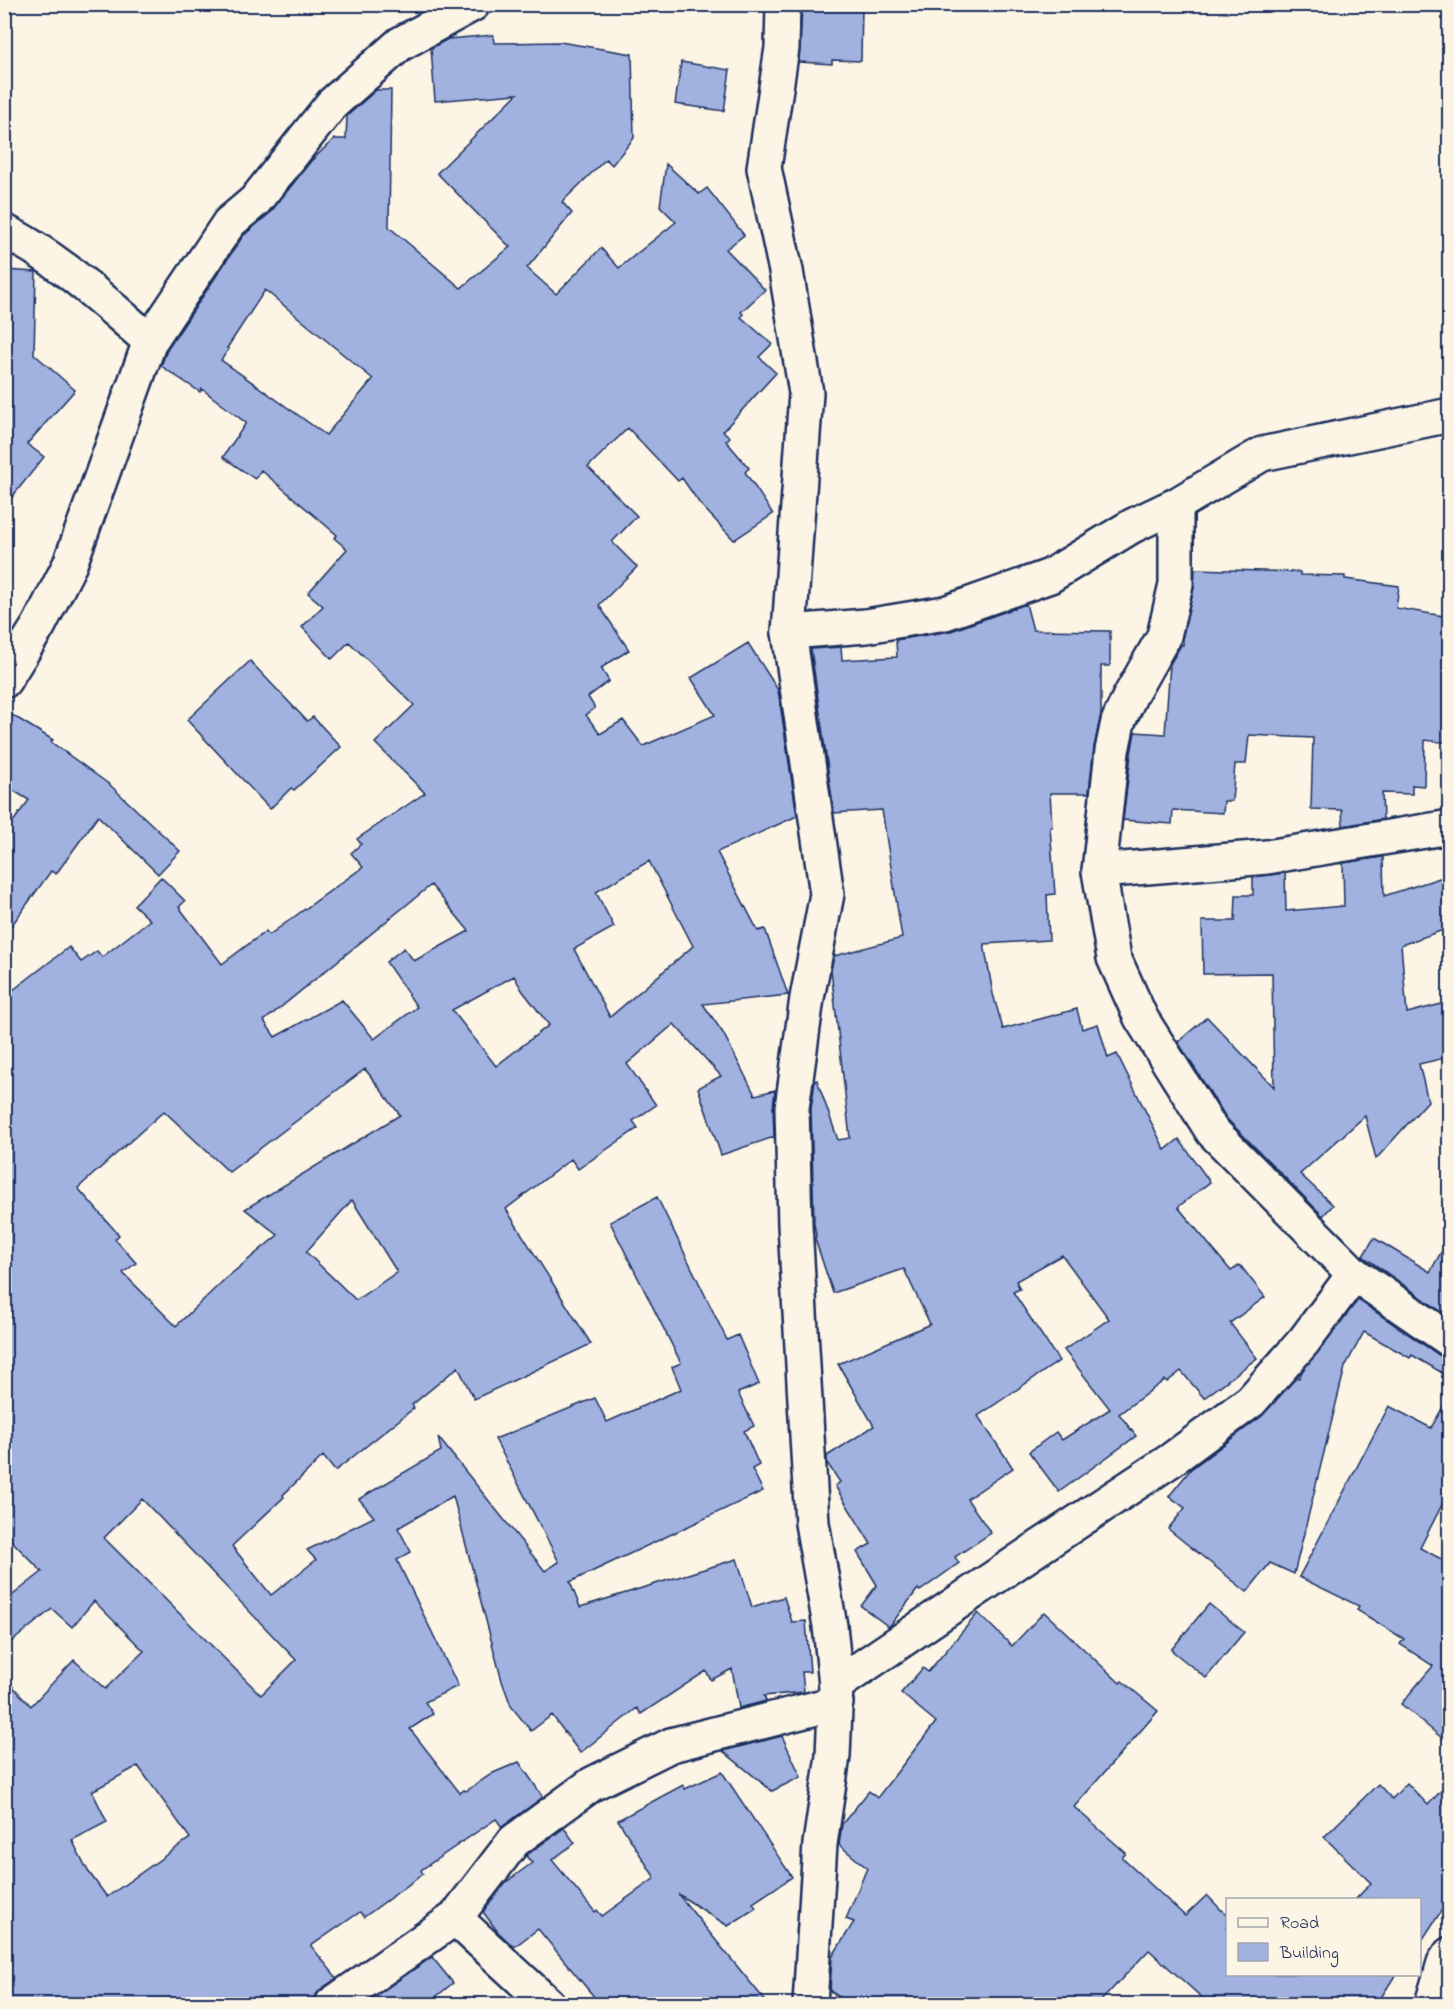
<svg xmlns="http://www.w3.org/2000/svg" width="1454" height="2009" viewBox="0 0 1454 2009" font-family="'Indie Flower',sans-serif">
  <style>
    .building { fill: #a1b2e1; stroke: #1b2f5e; stroke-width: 1.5; fill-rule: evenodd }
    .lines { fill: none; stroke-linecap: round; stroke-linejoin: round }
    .minor-casing { stroke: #1b2f5e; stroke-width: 38 }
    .minor { stroke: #fcf5e5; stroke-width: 33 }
  </style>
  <rect width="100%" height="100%" fill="#fcf5e5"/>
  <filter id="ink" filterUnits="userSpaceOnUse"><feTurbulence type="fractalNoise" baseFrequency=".0167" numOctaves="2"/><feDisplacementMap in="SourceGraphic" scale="12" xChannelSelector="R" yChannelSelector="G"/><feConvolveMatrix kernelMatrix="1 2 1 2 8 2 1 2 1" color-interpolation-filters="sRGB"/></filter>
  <g filter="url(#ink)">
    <g class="building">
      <polygon points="840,4 862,4 861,61 832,60 832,64 799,62 802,7"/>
      <path d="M493 35 494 43 560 42 632 54 634 138 612 165 606 159 562 202 572 213 527 268 556 294 601 248 619 268 676 222 660 206 666 164 699 194 707 188 744 235 726 249 765 290 741 312 743 314 741 317 772 344 759 357 776 373 723 431 730 437 726 441 749 468 745 472 773 514 734 540 700 504 682 478 678 481 628 428 588 467 637 516 612 542 637 567 599 605 629 650 601 668 609 681 588 697 595 708 586 715 600 734 623 720 643 746 715 715 691 678 748 643 778 690 797 816 717 852 758 931 765 929 788 995 703 1004 723 1033 755 1095 775 1090 773 1108 774 1137 721 1155 698 1088 721 1076 674 1024 627 1064 656 1105 633 1121 638 1128 578 1169 571 1159 506 1209 591 1344 474 1399 458 1367 412 1405 414 1408 335 1471 323 1456 283 1495 284 1497 232 1546 271 1595 316 1560 307 1550 374 1517 359 1499 441 1451 438 1437 545 1571 559 1562 495 1439 595 1398 607 1422 681 1389 672 1367 681 1363 610 1222 657 1197 727 1340 738 1335 759 1384 738 1393 754 1426 744 1431 759 1465 752 1469 763 1491 570 1582 580 1607 737 1559 752 1607 784 1597 792 1622 806 1621 810 1672H802L804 1692 764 1696 766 1701 739 1708 732 1669 711 1680 706 1671 641 1714 637 1708 580 1753 552 1715 531 1731 511 1706 502 1681 453 1496 398 1528 411 1552 397 1560 458 1686 425 1702 433 1714 410 1729 460 1793 464 1790 466 1791 493 1773 519 1762 543 1797 502 1827 496 1819 421 1870 423 1874 364 1917 360 1912 311 1946 337 1978 321 1989 315 1996 313 2004H4V1677L31 1706 74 1660 105 1689 144 1651 94 1601 72 1627 52 1609 4 1648V1602L42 1572 4 1533V997L69 947 81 962 97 951 102 957 150 920 134 905 161 877 185 901 179 907 222 964 266 931 269 935 363 867 351 853 361 844 357 839 425 793 375 743 414 705 349 642 332 659 302 627 323 606 308 593 347 549 334 538 337 535 261 470 255 479 223 457 246 423 202 389 200 392 161 366 167 350 243 236 270 213 311 161 334 139H346L347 116 376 90H391L389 227 461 288 510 247 437 173 517 94 435 101 431 48 448 39ZM265 290 373 379 326 435 221 360 229 349 227 348ZM649 861 693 946 610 1017 574 949 614 927 596 892ZM431 885 469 931 414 961 404 948 386 962 417 1007 374 1039 342 1000 275 1037 264 1021ZM514 976 522 990 549 1025 496 1066 452 1010ZM365 1069 400 1115 245 1209 278 1235 225 1279 176 1326 123 1273 136 1263 115 1239 119 1235 78 1188 164 1111 229 1172ZM352 1200 397 1272 356 1300 306 1252ZM142 1499 296 1660 261 1695 104 1538ZM138 1766 190 1838 107 1897 88 1871 72 1840 107 1822 92 1791Z"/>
      <polygon points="681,62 730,70 724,111 675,104"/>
      <polygon points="4,270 36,272 34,354 75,390 27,444 44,457 4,507"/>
      <polygon points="1195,569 1300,572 1300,575 1345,576 1345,579 1399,586 1396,608 1449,617 1449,743 1425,740 1424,786 1412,785 1412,794 1382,793 1383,819 1343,826 1342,810 1311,809 1313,738 1249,735 1246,764 1235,764 1232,801 1224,801 1223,813 1173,810 1172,824 1123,820 1131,754 1135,732 1165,734 1170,664 1181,645 1183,645 1183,635 1194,588"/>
      <polygon points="1026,604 1033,630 1110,631 1110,666 1101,666 1101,714 1094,747 1089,793 1050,793 1052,827 1050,827 1055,894 1047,895 1049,940 984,944 993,994 1003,1029 1077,1009 1082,1029 1098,1024 1108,1058 1117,1054 1165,1150 1179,1139 1210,1182 1178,1207 1231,1271 1240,1265 1265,1297 1230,1323 1257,1358 1204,1398 1181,1371 1167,1382 1165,1380 1119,1414 1136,1436 1059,1492 1029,1452 1056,1432 1062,1440 1110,1409 1064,1350 1109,1319 1062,1255 1016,1281 1020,1289 1013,1292 1059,1361 978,1416 1013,1468 967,1499 991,1533 955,1557 959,1563 920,1591 918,1589 889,1627 861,1606 877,1585 857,1552 871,1544 835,1486 840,1482 827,1463 827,1456 874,1426 838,1364 930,1324 904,1269 833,1293 815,1239 816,1235 814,1224 811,1109 815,1081 817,1080 838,1140 850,1138 831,970 834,956 902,938 882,810 834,813 811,649 841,647 842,660 897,657 896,640 951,631"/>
      <polygon points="250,661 307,721 313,717 341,747 294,790 291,788 270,809 187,720"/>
      <polygon points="4,710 53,740 51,742 110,785 180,851 158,874 98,816 56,874 51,871 4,936 4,834 29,800 4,785"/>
      <polygon points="1383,857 1384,896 1443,877 1449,896 1449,928 1401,945 1407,1013 1449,1002 1449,1057 1419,1064 1428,1101 1376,1159 1365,1116 1300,1174 1333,1205 1323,1216 1227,1119 1178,1042 1207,1017 1274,1087 1272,973 1203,974 1202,921 1235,921 1236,895 1253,895 1253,877 1285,873 1286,911 1344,906 1343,863"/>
      <polygon points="1374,1238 1430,1272 1449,1238 1449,1317 1363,1256"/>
      <polygon points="1358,1300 1439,1355 1449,1359 1449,1377 1412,1355 1410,1358 1364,1332 1345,1367 1294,1574 1270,1563 1247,1592 1168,1529 1185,1508 1169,1496 1191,1469 1262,1416 1297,1377 1299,1378 1303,1370"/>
      <polygon points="1449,1396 1449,1491 1420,1548 1449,1563 1449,1744 1401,1704 1433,1666 1400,1644 1404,1639 1357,1610 1359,1606 1299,1577 1389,1406 1431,1428"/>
      <polygon points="1209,1604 1244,1632 1206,1678 1171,1650"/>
      <polygon points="1044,1612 1120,1683 1122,1681 1158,1711 1074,1807 1126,1853 1122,1858 1185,1916 1207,1895 1227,1916 1227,1974 1396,1974 1377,2004 1209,2004 1149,1950 1098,2004 850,2004 830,1991 832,1957 854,1922 846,1919 867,1868 839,1845 842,1824 869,1791 877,1798 936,1722 901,1693 923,1668 928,1672 978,1613 1012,1646"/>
      <polygon points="782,1736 801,1777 772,1791 723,1751"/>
      <polygon points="722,1772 792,1877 753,1903 756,1908 728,1926 678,1894 768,2004 600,2004 538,1929 514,1947 498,1932 483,1912 505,1883 532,1863 526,1856 527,1855 564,1828 575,1843 552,1860 595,1912 597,1910 602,1916 655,1878 618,1820 683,1785 685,1789"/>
      <polygon points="1449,1782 1449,1899 1419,1945 1419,1899 1356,1899 1371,1883 1324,1837 1378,1784 1392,1799 1407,1783 1428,1805"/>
      <polygon points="432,1957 453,1983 427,2004 364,2004"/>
    </g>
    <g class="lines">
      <g class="minor-casing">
        <g id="minor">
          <polyline points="783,4 782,48 764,168 786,271 806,393 789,632 827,894 807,998 792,1108 795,1225 812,1523 830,1626 836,1685 833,1756 820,1844 810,2004"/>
          <path d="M4 231C59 258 104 302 150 341"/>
          <polyline points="1176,505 1176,584 1164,636 1130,696 1118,722 1112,751 1099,871 1114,958 1141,1018 1212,1131 1354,1274 1450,1340"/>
          <polyline points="789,632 866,626 945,613 1050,576 1132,526 1176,505 1262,454 1450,415"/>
          <polyline points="4,681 39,625 70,564 150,341 229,223 255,201 332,104 400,44 473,4"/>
          <polyline points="1099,871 1267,857 1450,827"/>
          <polyline points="836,1685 1035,1550 1171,1460 1251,1401 1304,1341 1354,1274"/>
          <polyline points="455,1918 548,2004"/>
          <polyline points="332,2004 455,1918 514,1841 592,1784 671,1745 836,1703"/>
          <polyline points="1432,2004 1444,1963 1450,1954"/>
        </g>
      </g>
      <use href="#minor" class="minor"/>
    </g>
  </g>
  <rect width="1454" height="2009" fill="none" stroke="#fcf5e5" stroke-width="24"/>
  <rect x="12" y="12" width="1430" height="1985" fill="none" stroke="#1b2f5e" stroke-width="2" filter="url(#ink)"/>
  <rect x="1226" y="1898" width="195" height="78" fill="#fcf5e5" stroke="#a2a6af" stroke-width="1.5"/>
  <rect x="1238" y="1918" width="30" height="9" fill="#fcf5e5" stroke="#a2a6af" stroke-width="1.5"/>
  <text x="1280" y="1928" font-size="18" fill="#1b2f5e">Road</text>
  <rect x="1238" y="1943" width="30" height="18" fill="#a1b2e1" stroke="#a2a6af" stroke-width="1.5"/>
  <text x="1280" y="1958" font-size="18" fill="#1b2f5e">Building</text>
</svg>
